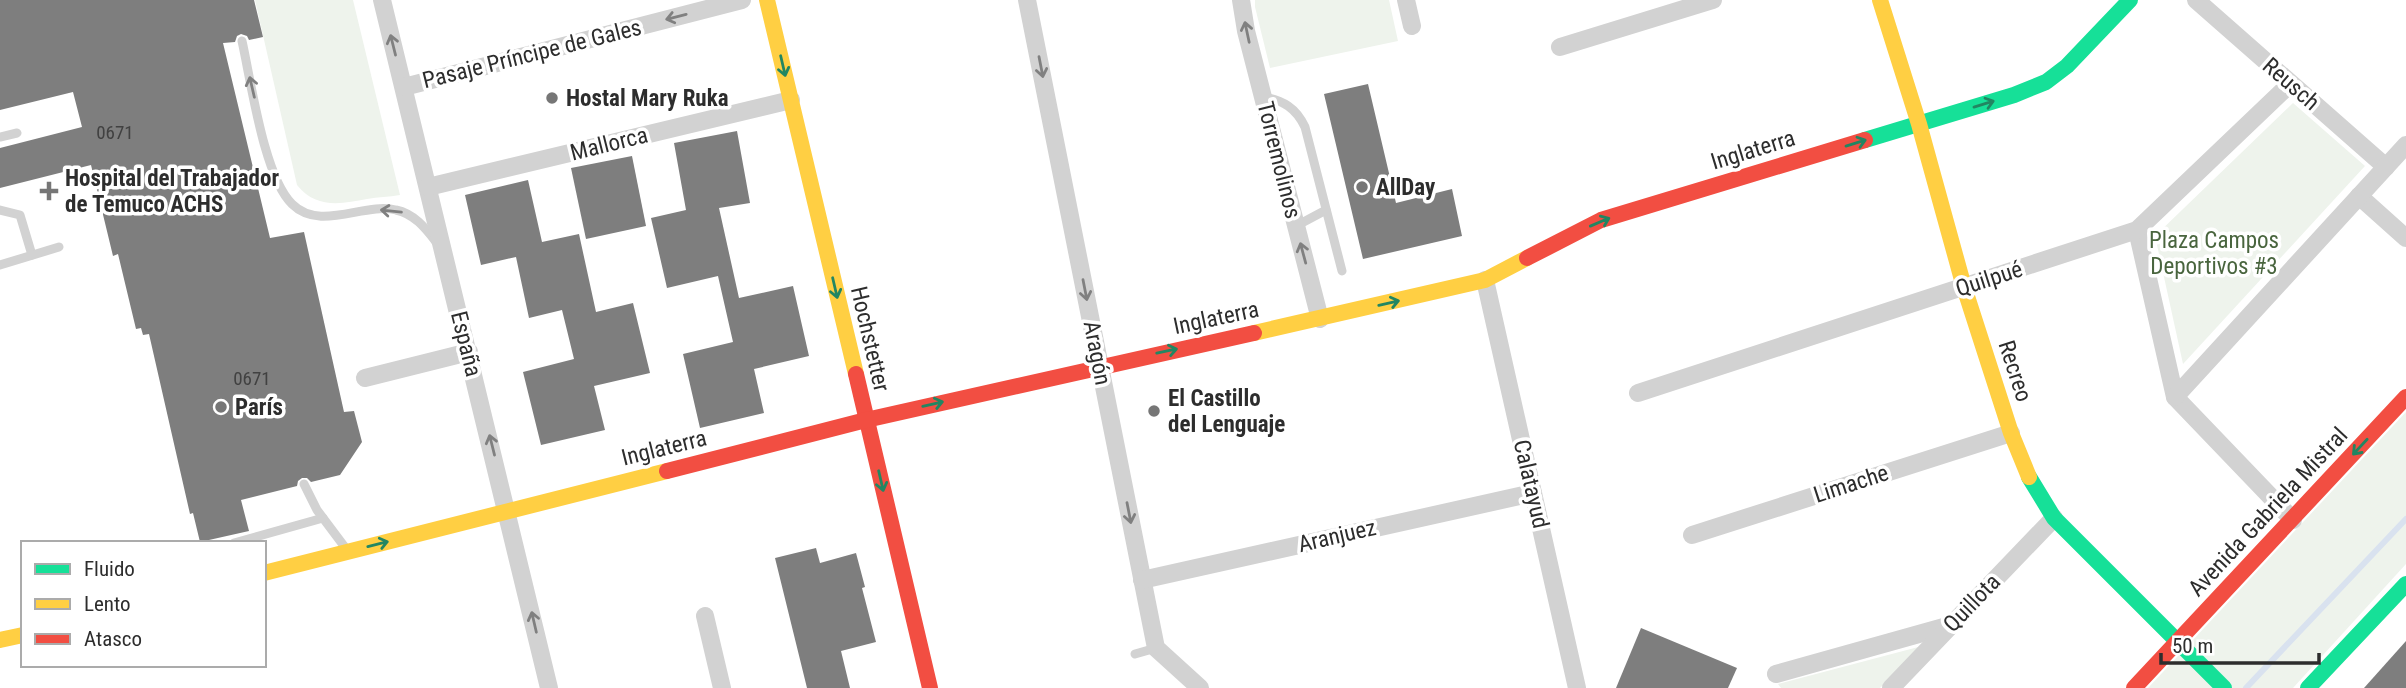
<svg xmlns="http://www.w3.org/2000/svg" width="2406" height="688" viewBox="0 0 2406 688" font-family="'Roboto Condensed',sans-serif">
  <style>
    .green { fill: #eef3ec }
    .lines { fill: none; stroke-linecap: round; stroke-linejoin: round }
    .stream { stroke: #d9e2ef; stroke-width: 6 }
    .building { fill: #7e7e7e }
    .lane { stroke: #d2d2d2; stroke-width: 9 }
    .street { stroke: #d2d2d2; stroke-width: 18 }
    .fast { stroke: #16e098; stroke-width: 16 }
    .slow { stroke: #ffcf43; stroke-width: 16 }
    .jam { stroke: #f24e42; stroke-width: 16 }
    .oneway { stroke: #808080 }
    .oneway2 { stroke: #228662 }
    .poi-dot { fill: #767676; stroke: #fff; stroke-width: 2.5 }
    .labels { text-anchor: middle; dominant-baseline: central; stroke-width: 7; stroke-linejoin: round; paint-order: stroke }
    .number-label { font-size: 19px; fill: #414141 }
    .street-label { font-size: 23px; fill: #2d2d2d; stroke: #fff }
    .poi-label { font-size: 23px; font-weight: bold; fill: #2d2d2d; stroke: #fff; text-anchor: start }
    .park-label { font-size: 23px; fill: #49653e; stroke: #fff }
  </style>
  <rect width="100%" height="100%" fill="#fff"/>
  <g class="green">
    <path d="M255 0H353L400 195C389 197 378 197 367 199 341 204 316 209 297 185Z"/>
    <polygon points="1255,0 1389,0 1398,41 1270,68 1255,7"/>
    <polygon points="2293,103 2365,166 2183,364 2155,236"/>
    <polygon points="2406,412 2406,564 2293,688 2148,688"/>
    <polygon points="1922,646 1880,688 1781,688 1778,684"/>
  </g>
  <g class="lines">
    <polyline class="stream" points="2246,688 2406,519"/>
  </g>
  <g class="building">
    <polygon points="0,0 254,0 263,37 249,40 247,36 241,34 237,36 235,42 223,43 270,238 304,232 344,412 354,411 362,442 340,475 311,482 307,478 302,478 298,481 297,486 241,500 249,531 200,542 193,513 190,514 149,334 143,335 141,328 136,329 118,254 113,256 91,165 0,188 0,148 82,127 73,92 0,110"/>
    <polygon points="1368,84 1396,203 1452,189 1462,236 1363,259 1324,94"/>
    <polygon points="737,131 750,203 719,208 739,298 793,286 809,356 754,369 764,413 700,428 683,354 733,342 718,276 667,288 651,218 686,210 674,143"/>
    <polygon points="632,156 646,226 586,239 571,168"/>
    <polygon points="528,180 542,242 579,234 596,312 633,303 650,373 594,386 605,430 541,445 523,372 574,359 562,310 529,318 516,257 481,265 465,195"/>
    <polygon points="816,548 820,563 856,553 865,587 862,588 876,642 841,651 850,688 807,688 775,558"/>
    <polygon points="1641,628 1737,668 1728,688 1616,688"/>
    <polygon points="2406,641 2406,688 2364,688"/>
  </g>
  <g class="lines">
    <g class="lane">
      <path d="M242 41C251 81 264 177 292 204 320 232 364 202 396 210 415 214 426 229 437 243"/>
      <path d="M1263 97C1283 100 1296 108 1305 127L1342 271"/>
      <polyline points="0,137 17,133"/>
      <polyline points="0,210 20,215 32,255"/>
      <polyline points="1296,226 1326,210"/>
      <polyline points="0,265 59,247"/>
      <polyline points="304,484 317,510 347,550"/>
      <polyline points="234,543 323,518"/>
      <polyline points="1135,654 1156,648"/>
    </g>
    <g class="street">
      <polyline points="382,0 549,688"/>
      <polyline points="1027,0 1156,648 1200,688"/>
      <polyline points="1241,0 1246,31 1320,319"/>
      <polyline points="1406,0 1412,26"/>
      <polyline points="2196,0 2386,167"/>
      <polyline points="1560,47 1713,0"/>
      <polyline points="404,87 742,0"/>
      <polyline points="428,187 791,100"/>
      <polyline points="2359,196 2406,238"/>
      <polyline points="2137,230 2175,397 2293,520"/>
      <polyline points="1485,280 1577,688"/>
      <polyline points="365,378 469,352"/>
      <polyline points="1638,393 2137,230 2290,84"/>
      <polyline points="2175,397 2406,145"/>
      <polyline points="1692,535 2011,433"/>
      <polyline points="1142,580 1533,493"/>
      <polyline points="705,616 722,688"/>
      <polyline points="1776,674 1951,625"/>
      <polyline points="1891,688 2054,518"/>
    </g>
    <g class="fast">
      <polyline points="1865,140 2014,95 2046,82 2067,66 2130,0"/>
      <polyline points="2029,477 2054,518 2224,688"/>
      <polyline points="2308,688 2406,584"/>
    </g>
    <g class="slow">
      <polyline points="767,0 856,374"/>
      <polyline points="1880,0 1919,124 1964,287 2011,433 2029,477"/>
      <polyline points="1254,333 1485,280 1527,258"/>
      <polyline points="264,573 667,471"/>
      <polyline points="0,640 23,635"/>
    </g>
    <g class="jam">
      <polyline points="1527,258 1601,220 1865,140"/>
      <polyline points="856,374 930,688"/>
      <polyline points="667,471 866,420 1254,333"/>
      <polyline points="2134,688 2406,397"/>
    </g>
  </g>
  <defs><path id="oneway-shaft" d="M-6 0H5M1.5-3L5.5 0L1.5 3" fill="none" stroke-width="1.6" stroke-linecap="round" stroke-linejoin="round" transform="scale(1.75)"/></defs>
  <g class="oneway">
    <use href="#oneway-shaft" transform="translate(676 17) rotate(166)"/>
    <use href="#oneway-shaft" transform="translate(1247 32) rotate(-102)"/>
    <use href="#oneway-shaft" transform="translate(393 45) rotate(-104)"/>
    <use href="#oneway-shaft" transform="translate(1041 67) rotate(79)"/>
    <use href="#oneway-shaft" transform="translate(252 87) rotate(-103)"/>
    <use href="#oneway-shaft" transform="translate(391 211) rotate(-174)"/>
    <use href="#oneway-shaft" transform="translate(1303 253) rotate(-105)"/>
    <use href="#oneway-shaft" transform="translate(1085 290) rotate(79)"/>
    <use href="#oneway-shaft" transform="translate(492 445) rotate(-104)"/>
    <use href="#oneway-shaft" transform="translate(1129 513) rotate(79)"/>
    <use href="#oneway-shaft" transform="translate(534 622) rotate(-103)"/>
  </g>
  <g class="oneway2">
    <use href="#oneway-shaft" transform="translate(783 66) rotate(77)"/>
    <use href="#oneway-shaft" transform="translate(1984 104) rotate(-17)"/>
    <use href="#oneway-shaft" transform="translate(1856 143) rotate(-17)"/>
    <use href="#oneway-shaft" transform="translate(1600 222) rotate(-23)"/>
    <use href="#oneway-shaft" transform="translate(835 288) rotate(77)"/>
    <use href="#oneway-shaft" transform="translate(1389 303) rotate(-13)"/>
    <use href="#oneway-shaft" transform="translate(1167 351) rotate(-12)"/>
    <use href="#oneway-shaft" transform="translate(933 404) rotate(-13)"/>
    <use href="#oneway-shaft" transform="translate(2360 447) rotate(133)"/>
    <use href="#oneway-shaft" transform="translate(881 481) rotate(77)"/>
    <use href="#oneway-shaft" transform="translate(378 544) rotate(-14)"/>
  </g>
  <g class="poi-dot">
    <circle cx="552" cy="98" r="7"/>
    <circle cx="1362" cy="187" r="7"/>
    <path d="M45.5 180.5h7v7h7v7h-7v7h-7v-7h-7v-7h7z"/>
    <circle cx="221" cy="407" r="7"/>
    <circle cx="1154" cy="411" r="7"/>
  </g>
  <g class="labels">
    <g class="number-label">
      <text x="115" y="132">0671</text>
      <text x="252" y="378">0671</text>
    </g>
    <g class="street-label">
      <text transform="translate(532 54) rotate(-14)">Pasaje Príncipe de Gales</text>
      <text transform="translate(2291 84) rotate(41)">Reusch</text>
      <text transform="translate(609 144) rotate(-14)">Mallorca</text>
      <text transform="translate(1753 150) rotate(-17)">Inglaterra</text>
      <text transform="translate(1279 160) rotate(76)">Torremolinos</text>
      <text transform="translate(1989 279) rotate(-18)">Quilpué</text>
      <text transform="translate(1216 318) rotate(-12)">Inglaterra</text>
      <text transform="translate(870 339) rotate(77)">Hochstetter</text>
      <text transform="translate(466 344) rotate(76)">España</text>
      <text transform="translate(1097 353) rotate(79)">Aragón</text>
      <text transform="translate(2015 371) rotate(72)">Recreo</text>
      <text transform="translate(664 448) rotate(-14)">Inglaterra</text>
      <text transform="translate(1531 484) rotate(77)">Calatayud</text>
      <text transform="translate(1851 484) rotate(-18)">Limache</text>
      <text transform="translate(2268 512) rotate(-47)">Avenida Gabriela Mistral</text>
      <text transform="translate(1337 536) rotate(-13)">Aranjuez</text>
      <text transform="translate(1972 603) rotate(-46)">Quillota</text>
    </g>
    <g class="poi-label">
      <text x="566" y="98">Hostal Mary Ruka</text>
      <text x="65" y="178">Hospital del Trabajador<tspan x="65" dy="26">de Temuco ACHS</tspan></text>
      <text x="1376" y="187">AllDay</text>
      <text x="1168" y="398">El Castillo<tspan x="1168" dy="26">del Lenguaje</tspan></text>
      <text x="235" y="407">París</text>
    </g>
    <g class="park-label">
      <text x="2214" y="240">Plaza Campos<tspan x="2214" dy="26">Deportivos #3</tspan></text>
    </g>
  </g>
  <rect x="21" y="541" width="245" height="126" fill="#ffffff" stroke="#ababab" stroke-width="2"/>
  <rect x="35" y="564" width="35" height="10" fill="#16e098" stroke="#ababab" stroke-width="2"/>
  <text x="84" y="576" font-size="21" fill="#2d2d2d">Fluido</text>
  <rect x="35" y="599" width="35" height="10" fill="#ffcf43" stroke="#ababab" stroke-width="2"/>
  <text x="84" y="611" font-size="21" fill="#2d2d2d">Lento</text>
  <rect x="35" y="634" width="35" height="10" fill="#f24e42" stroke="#ababab" stroke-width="2"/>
  <text x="84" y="646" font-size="21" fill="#2d2d2d">Atasco</text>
  <path d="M2161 653v10h158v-10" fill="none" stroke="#2d2d2d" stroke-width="3.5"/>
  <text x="2172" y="653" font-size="21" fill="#2d2d2d" stroke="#ffffff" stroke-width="5" paint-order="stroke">50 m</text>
</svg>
